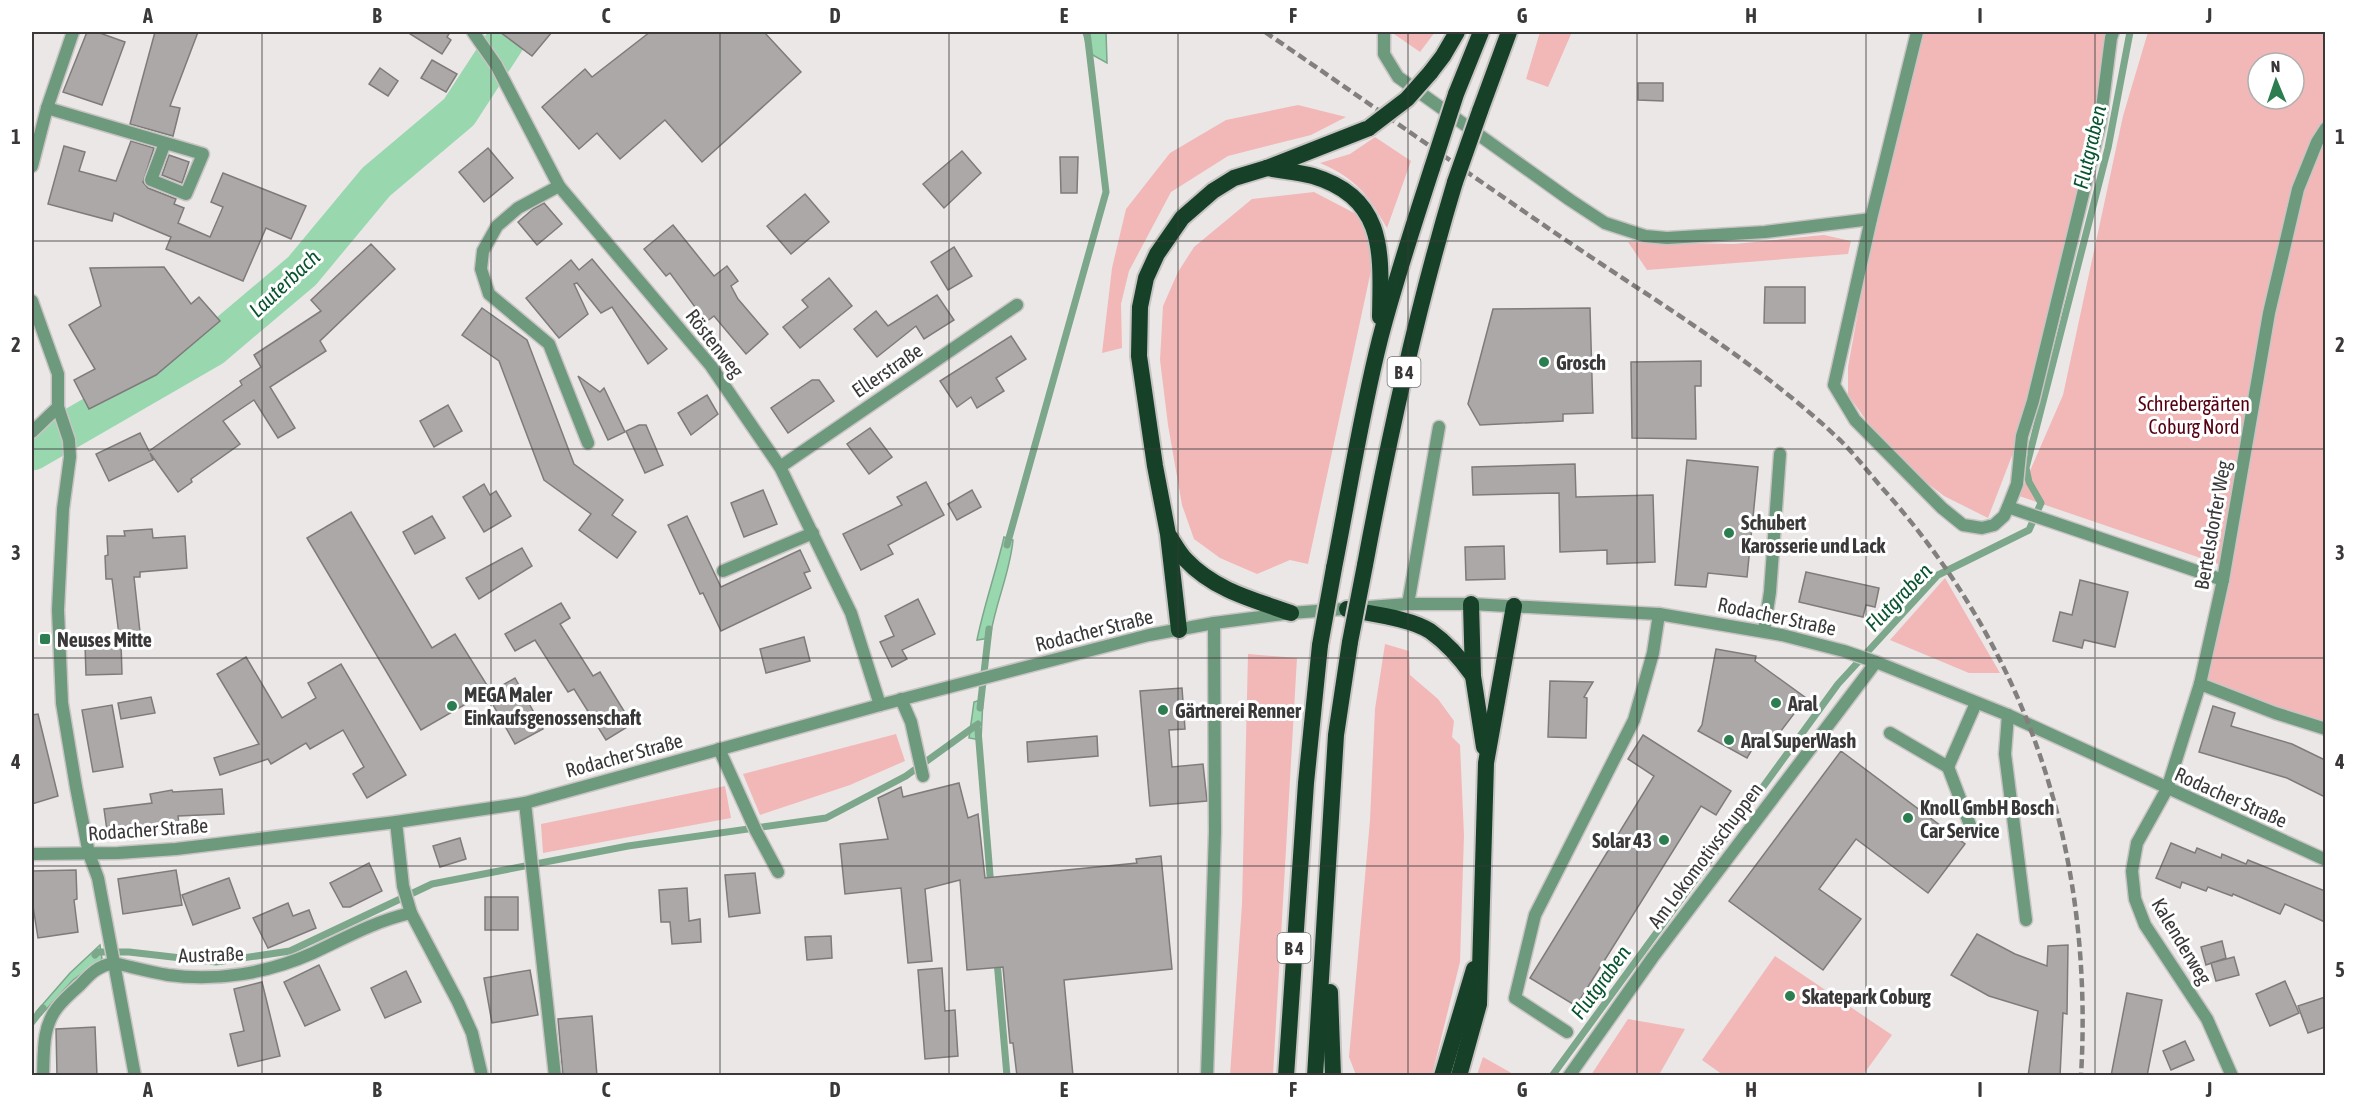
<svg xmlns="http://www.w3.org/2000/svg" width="2357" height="1107" viewBox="0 0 2357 1107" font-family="'Asap Condensed',sans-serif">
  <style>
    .green { fill: #f2b8b8; fill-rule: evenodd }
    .water { fill: #99d7ae; stroke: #7ca78b; stroke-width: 1.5 }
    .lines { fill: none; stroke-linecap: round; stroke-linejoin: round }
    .stream { stroke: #7ca78b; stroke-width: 7 }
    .river { stroke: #99d7ae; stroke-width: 39 }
    .building { fill: #aca8a8; stroke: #7e7b7a; stroke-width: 1.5 }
    .service-casing { stroke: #c8c4c4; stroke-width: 15 }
    .minor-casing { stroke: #c8c4c4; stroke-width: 15 }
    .tertiary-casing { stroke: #c8c4c4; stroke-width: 15 }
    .trunk-casing { stroke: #c8c4c4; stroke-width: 20 }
    .service { stroke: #6d997c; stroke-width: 12 }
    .minor { stroke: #6d997c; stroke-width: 12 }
    .tertiary { stroke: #6d997c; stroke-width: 12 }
    .trunk { stroke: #164128; stroke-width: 16 }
    .rail { stroke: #827f7f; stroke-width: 4.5; stroke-dasharray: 9 4.5; stroke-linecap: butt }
    .trunk-bridge-casing { stroke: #c8c4c4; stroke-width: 20; stroke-linecap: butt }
    .trunk-bridge { stroke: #164128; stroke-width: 16 }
    .grid { fill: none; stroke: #3a3838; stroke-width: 1.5; stroke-opacity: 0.55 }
    .poi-dot { fill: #2c7e50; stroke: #fff; stroke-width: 2 }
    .labels { text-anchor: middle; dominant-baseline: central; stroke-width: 6; stroke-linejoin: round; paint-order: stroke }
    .shield { fill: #fff; stroke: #757474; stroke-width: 1.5 }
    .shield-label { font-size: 18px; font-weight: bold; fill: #3a3838 }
    .street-label { font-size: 20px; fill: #3a3838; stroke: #fff }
    .poi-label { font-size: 20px; font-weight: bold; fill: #3a3838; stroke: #fff; text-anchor: start }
    .park-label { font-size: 20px; fill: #501; stroke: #fff }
    .water-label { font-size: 21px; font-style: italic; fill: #09542f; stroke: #fff }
    .neatline { fill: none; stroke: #3a3838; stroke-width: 2 }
    .grid-label { font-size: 20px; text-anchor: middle; font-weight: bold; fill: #3a3838 }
  </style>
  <rect width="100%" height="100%" fill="#ebe7e7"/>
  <g class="green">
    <polygon points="1396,32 1435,32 1420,52 1394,34"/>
    <polygon points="1540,32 1572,32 1548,87 1526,79"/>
    <polygon points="1921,32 2113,32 2100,124 2033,401 1988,518 1944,496 1892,456 1848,395 1848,367 1875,219"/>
    <path d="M2148 32H2325V729L2200 684 2221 565 2019 496 2063 395 2123 116ZM2258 63H2294V99H2258Z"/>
    <polygon points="1298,105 1346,117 1311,135 1228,156 1171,192 1129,271 1121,304 1122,348 1102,353 1112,268 1126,209 1170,153 1226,120"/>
    <path d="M1375 137 1411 161 1387 228C1368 195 1357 179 1320 163L1350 154Z"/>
    <polygon points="1314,192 1360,216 1375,252 1308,564 1290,560 1257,574 1220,558 1194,539 1182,505 1168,425 1160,360 1163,306 1178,272 1194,247 1252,199"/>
    <polygon points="1824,235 1851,241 1848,254 1647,270 1628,242 1734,244"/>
    <polygon points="1945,578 2000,673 1969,673 1890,640"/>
    <polygon points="1385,644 1409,651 1410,675 1438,699 1454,721 1452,737 1460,745 1464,835 1460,962 1432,1075 1356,1075 1349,1057 1370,820 1375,709"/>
    <polygon points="1248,654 1297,658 1273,1075 1230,1075 1242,904"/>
    <polygon points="896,734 905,761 850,785 760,815 743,774"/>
    <polygon points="725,786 731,818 543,853 541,824"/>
    <polygon points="1775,956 1892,1035 1863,1075 1723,1075 1702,1060"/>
    <polygon points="1628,1019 1685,1029 1659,1075 1591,1075"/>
    <polygon points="1483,1057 1515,1075 1477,1075"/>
  </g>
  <g class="water">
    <polygon points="1083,32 1106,32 1107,63 1089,53"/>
    <polygon points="47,433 52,447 32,462 32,443"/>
    <path d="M1004 537 1013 540C1010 573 995 604 990 638L977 640C984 605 996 572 1004 537Z"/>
    <polygon points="983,699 981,740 969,738 974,702"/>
    <polygon points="100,945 102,959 73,980 41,1015 36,1012 70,973"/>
  </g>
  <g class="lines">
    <g class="stream">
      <polyline points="1007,545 1106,192 1087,32"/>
      <polyline points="980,708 989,629"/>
      <polyline points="978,730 991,887"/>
      <polyline points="95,955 98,952 129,952 216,962 290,951 432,884 628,846 826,818 906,776 978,724"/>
      <polyline points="997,961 1007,1076"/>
      <polyline points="32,1022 43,1008"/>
      <polyline points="1552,1076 1838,684 1938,575 2029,530 2041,503 2029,482 2026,468 2108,148 2130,32"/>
    </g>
    <polyline class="river" points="32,451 212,347 302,271 376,182 459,112 511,32"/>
  </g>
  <g class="building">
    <polygon points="87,32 97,32 125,42 102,105 63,92"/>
    <polygon points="155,32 198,32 170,106 180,108 173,136 130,124"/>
    <polygon points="407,32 450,32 447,37 451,40 442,54"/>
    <polygon points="500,32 552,32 532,56"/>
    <polygon points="650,32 764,32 801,72 702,162 665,120 620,159 597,133 579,149 542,107 585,69 592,77"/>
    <polygon points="432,60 457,74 446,92 421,78"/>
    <polygon points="380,68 398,81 388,96 369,84"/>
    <polygon points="1638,83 1663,83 1663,101 1638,100"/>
    <polygon points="131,141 154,148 143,182 148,188 176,199 174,204 184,208 178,223 210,237 223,207 211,202 223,173 306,206 291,239 266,228 243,281 166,249 171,237 114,213 112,221 48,204 64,146 85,152 79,171 116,181"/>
    <polygon points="488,148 513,178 484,202 459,172"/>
    <polygon points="962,151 981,173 944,208 923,184"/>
    <polygon points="169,155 189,162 182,183 162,175"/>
    <polygon points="1060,157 1078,157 1077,193 1061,193"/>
    <polygon points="805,194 829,222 791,254 767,226"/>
    <polygon points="544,203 562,224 537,245 518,222 533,209"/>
    <polygon points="673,225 714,276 727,266 738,281 731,286 738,299 768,334 746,354 714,316 706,322 670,273 666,276 644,249"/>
    <polygon points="371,244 395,269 320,341 326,351 270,387 295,428 278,438 254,400 223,421 240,444 191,479 192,482 178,492 150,453 153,460 109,481 96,454 140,433 149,451 242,385 240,381 261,367 254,355 321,311 311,300"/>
    <polygon points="954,247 972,276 948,290 931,262"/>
    <polygon points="592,259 667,349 648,364 612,307 601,313 577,283 574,284 588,314 559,338 526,298 571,260 579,270"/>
    <polygon points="164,267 191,304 199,297 220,321 156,375 89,409 74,380 95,369 69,325 101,306 90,268"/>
    <polygon points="829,278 852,306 800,348 783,327 808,307 802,300"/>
    <polygon points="1765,287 1805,287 1805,323 1764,323"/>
    <polygon points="937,295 954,320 924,339 916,326 877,357 854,329 876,311 888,326"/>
    <polygon points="482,308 527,340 574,464 623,500 612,515 636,532 617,558 579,530 591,514 544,480 499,361 462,335"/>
    <polygon points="1590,308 1593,413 1563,414 1563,421 1480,425 1468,404 1493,309"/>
    <polygon points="1011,336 1026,359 996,378 1004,391 977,408 971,397 957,407 940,381"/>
    <polygon points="1701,361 1701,386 1695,386 1696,439 1632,438 1631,362"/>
    <polygon points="578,376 600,392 604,388 625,432 608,440"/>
    <polygon points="812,380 819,380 834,401 788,433 771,408"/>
    <polygon points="707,395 718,414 691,435 678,413"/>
    <polygon points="448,405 462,431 434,447 420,421"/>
    <polygon points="639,425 646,425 663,465 645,473 626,431"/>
    <polygon points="870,428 892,457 869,474 847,444"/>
    <polygon points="1687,460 1758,467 1747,577 1708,573 1706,587 1675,585"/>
    <polygon points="1575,464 1576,497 1653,495 1655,562 1607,564 1607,550 1560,552 1559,493 1473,495 1472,467"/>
    <polygon points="926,482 944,515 888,545 893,554 861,570 843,534 902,505 897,497"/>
    <polygon points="484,484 490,495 496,491 511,516 484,532 463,497"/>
    <polygon points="763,490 777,524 744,537 731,503"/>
    <polygon points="972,490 981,507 957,520 948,504"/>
    <polygon points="351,512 432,648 455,634 490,690 421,730 307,538"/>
    <polygon points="432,516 445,538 415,554 403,532"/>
    <polygon points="687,516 721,587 800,550 810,571 804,573 811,588 721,631 703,593 700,594 668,525"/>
    <polygon points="152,529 153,538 185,536 187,568 140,572 140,577 134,577 140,632 119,635 112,579 106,579 105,556 108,555 107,536 125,536 124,531"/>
    <polygon points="1504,546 1505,579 1466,580 1465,547"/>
    <polygon points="522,548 532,566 479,599 466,578"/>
    <polygon points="1806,572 1879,588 1875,607 1866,605 1863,617 1799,602"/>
    <polygon points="2080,580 2128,592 2115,647 2084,640 2082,648 2053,641 2060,612 2072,615"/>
    <polygon points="918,599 935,634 902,650 907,659 892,667 880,642 894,636 885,616"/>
    <polygon points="561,603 570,618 560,624 593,676 600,672 632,724 606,740 574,689 568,692 535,640 515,651 505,634"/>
    <polygon points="804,637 810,661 766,673 760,649"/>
    <polygon points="121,643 122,674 86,675 85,644"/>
    <polygon points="1716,649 1756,656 1755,661 1806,698 1771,744 1754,746 1747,758 1698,731 1702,725"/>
    <polygon points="246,657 282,718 316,698 308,683 341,664 406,775 367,798 353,774 364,767 343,730 310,749 306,743 271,764 268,759 220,775 214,758 259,744 217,674"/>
    <polygon points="515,678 543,729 515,744 487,694"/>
    <polygon points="1550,681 1593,682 1584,697 1587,698 1586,738 1548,737"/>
    <polygon points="1182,688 1185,729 1169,730 1172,767 1203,764 1207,801 1150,806 1140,691"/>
    <polygon points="151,697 155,713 121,719 118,703"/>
    <polygon points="112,705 123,767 93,772 82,710"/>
    <polygon points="2213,706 2235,713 2231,726 2292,744 2325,760 2325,797 2287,778 2199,752"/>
    <polygon points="38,714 58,796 32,804 32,715"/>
    <polygon points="1643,735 1731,791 1716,815 1701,806 1576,1006 1530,978 1654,776 1628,759"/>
    <polygon points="1097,736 1098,756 1028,762 1027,742"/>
    <polygon points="1841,751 1965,844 1928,893 1856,839 1819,889 1861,919 1823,970 1729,901"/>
    <polygon points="959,783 968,818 978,814 985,878 1137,863 1136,859 1161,856 1172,969 1064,980 1073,1076 1017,1076 1013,1043 1010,1043 1003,967 967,970 960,880 925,889 932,961 908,963 901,888 845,894 840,844 888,839 878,798 901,787 903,797"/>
    <polygon points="222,789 224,814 178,816 179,824 156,829 157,832 108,838 104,809 152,803 150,794 172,790 173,792"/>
    <polygon points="460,838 466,859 440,867 433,846"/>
    <polygon points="2171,843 2195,853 2197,848 2221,858 2222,854 2246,864 2248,860 2325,891 2325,922 2285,904 2280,914 2233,894 2232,896 2208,887 2206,891 2182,882 2180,888 2156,878"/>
    <polygon points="369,863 382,891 350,907 343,907 330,883"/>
    <polygon points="76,870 77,899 74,900 78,932 38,938 32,900 32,871"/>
    <polygon points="176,870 182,905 123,914 118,879"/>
    <polygon points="755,873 760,913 729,917 725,875"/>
    <polygon points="229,878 240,908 193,925 182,895"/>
    <polygon points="687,888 689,921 700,919 701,942 672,944 670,922 661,922 659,890"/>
    <rect x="485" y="897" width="33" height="33"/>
    <polygon points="288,903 293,916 309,910 316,928 268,948 253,918"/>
    <polygon points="1977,934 2015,954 2047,966 2048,946 2068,945 2067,1014 2063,1013 2060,1076 2028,1076 2038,1011 1989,996 1951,975"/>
    <polygon points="831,936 832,958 807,960 805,937"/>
    <polygon points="2222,941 2226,958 2206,965 2201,947"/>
    <polygon points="2234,957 2239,975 2216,981 2211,963"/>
    <polygon points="319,965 340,1010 305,1026 284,982"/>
    <polygon points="942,968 945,1011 955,1010 958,1056 925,1059 918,970"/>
    <polygon points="530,970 538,1015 492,1023 484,978"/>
    <polygon points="406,971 421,1002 385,1018 371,988"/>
    <polygon points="2285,981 2299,1013 2270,1026 2256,994"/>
    <polygon points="262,982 280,1056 238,1066 230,1034 244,1031 234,989"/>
    <polygon points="2127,993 2162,1000 2147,1076 2111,1076"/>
    <polygon points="2325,997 2325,1027 2308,1033 2298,1006"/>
    <polygon points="592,1016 597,1076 563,1076 558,1019"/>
    <polygon points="95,1027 97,1076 57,1076 56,1029"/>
    <polygon points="2185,1041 2194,1060 2171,1070 2163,1051"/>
  </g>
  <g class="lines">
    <g class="service-casing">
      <g id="service">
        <polyline points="1384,32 1384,54 1398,77 1570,200 1605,223 1645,236 1667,238 1765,232 1871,219"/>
        <polyline points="1917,32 1871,219 1834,385 1855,420 1942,508 1963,525 1982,528 1994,525 2004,516 2008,507"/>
        <polyline points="47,108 203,154 186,194 151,180 165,143"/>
        <polyline points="32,432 58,407"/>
        <polyline points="2020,454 2022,436 2033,401 2100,124 2111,38 2113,32"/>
        <polyline points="723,571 813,533"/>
        <polyline points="1408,604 1439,427"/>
        <polyline points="1764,631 1770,592 1780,454"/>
        <polyline points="2200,684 2275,713 2326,729"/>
        <polyline points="901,699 911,722 923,776"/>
        <polyline points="2008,715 2005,754 2026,920"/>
        <polyline points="1890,733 1948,767 1976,703"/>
        <polyline points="719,749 756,831 778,872"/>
        <polyline points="1948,767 1970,825"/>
        <polyline points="525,803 555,1076"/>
        <polyline points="1567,1032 1515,998 1535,915 1634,720 1653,653 1659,614"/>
        <path d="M43 1076C44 1053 42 1027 57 1008 63 1000 72 992 80 985 91 973 98 966 114 963L135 1076"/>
        <polyline points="1207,1076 1215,832 1214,623"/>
        <polyline points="1569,1076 1653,957 1876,662"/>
      </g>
    </g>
    <g class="minor-casing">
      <g id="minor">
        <polyline points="473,32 496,65 559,186 711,366 780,467 851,613 880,705"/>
        <polyline points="32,166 47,108 73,32"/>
        <polyline points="559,186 518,208 497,226 483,251 481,269 489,294 549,344 588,443"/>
        <path d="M32 301 58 374V407L69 440 70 457 63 509 58 610 62 703 76 787 89 854 98 878 114 963C132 967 150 972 168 975 217 982 268 973 313 953 345 938 375 921 411 913"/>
        <polyline points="2020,454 2017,484 2008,507 2223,580"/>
        <polyline points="780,467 1017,305"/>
        <polyline points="396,822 403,886 411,913 458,1002 472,1033 482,1076"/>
        <polyline points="2232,1076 2207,1019 2145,925 2135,899 2132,871 2137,843 2167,789 2200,684 2223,580 2269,313 2298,189 2317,142 2326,128"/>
      </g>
    </g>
    <g class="tertiary-casing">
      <polyline id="tertiary" points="32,854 118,853 176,849 396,822 525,803 880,705 1149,635 1214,623 1291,613 1408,604 1471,604 1659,614 1782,635 1844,651 1876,662 2008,715 2326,860"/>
    </g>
    <g class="trunk-casing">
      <g id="trunk">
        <polyline points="1430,73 1443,56 1457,32"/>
        <polyline points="1456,94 1481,32"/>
        <polyline points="1480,111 1509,32"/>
        <path d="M1267 168C1282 171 1299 172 1313 176 1387 198 1381 255 1380 317"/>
        <path d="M1170 537C1175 545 1180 554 1186 560 1214 590 1254 600 1291 613"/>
        <path d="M1365 565C1389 436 1417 308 1455 182"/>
        <path d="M1334 568C1349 492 1361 414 1380 339 1395 281 1414 224 1432 168"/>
        <polyline points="1471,604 1473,676 1484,747"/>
        <path d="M1347 609C1371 614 1410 618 1430 631 1447 643 1461 659 1473 676"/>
        <polyline points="1179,630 1168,534 1155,466 1139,356 1140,307 1146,278 1157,254 1182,218 1213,191 1234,178 1267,168 1369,128"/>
        <polyline points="1330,992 1333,1076"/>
        <polyline points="1286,1076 1306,783 1320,645"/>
        <polyline points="1315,1076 1336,735 1350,642"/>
        <polyline points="1442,1076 1474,969"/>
        <polyline points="1459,1076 1479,1004 1486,763 1514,606"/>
      </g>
    </g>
    <use href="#service" class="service"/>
    <use href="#minor" class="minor"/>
    <use href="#tertiary" class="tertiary"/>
    <use href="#trunk" class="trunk"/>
    <path class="rail" d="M1265 32C1366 101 1466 172 1567 241 1660 304 1759 363 1841 441 1856 456 1869 473 1883 489 2030 653 2094 856 2081 1076"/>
    <g class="trunk-bridge-casing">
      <g id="trunk-bridge">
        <polyline points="1369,128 1407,99 1430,73"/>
        <polyline points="1432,168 1456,94"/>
        <polyline points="1455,182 1480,111"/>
        <polyline points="1350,642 1365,565"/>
        <polyline points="1320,645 1334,568"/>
      </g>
    </g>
    <use href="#trunk-bridge" class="trunk-bridge"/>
  </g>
  <path class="grid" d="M262 32V1076M491 32V1076M720 32V1076M949 32V1076M1178 32V1076M1408 32V1076M1637 32V1076M1866 32V1076M2095 32V1076M32 241H2326M32 449H2326M32 658H2326M32 866H2326"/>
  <g class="poi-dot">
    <circle cx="1544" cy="362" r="6"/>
    <circle cx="1729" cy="533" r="6"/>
    <rect x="39" y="633" width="12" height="12" rx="3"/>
    <circle cx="1776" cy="703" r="6"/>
    <circle cx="452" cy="706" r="6"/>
    <circle cx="1163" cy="710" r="6"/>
    <circle cx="1729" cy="740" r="6"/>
    <circle cx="1908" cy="818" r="6"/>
    <circle cx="1664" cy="840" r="6"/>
    <circle cx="1790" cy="996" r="6"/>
  </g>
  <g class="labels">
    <g class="shield">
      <rect x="1387.5" y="357" width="33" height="30" rx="4.5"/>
      <rect x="1277.5" y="933" width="33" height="30" rx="4.5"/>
    </g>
    <g class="shield-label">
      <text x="1404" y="372">B 4</text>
      <text x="1294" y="948">B 4</text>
    </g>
    <g class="street-label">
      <text transform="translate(715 343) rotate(52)">Röstenweg</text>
      <text transform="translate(887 370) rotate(-34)">Ellerstraße</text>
      <text transform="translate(2212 525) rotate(-80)">Bertelsdorfer Weg</text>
      <text transform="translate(1777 616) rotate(12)">Rodacher Straße</text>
      <text transform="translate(1094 630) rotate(-14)">Rodacher Straße</text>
      <text transform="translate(624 755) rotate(-15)">Rodacher Straße</text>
      <text transform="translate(2231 797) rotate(24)">Rodacher Straße</text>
      <text transform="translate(148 829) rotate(-4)">Rodacher Straße</text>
      <text transform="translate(1705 855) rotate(-53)">Am Lokomotivschuppen</text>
      <text transform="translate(2182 941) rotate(59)">Kalenderweg</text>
      <text transform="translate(211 954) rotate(-2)">Austraße</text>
    </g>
    <g class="poi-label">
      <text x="1556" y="362">Grosch</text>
      <text x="1741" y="522">Schubert<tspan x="1741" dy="23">Karosserie und Lack</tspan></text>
      <text x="57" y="639">Neuses Mitte</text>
      <text x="464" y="694">MEGA Maler<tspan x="464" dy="23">Einkaufsgenossenschaft</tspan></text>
      <text x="1788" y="703">Aral</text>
      <text x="1175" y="710">Gärtnerei Renner</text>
      <text x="1741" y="740">Aral SuperWash</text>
      <text x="1920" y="807">Knoll GmbH Bosch<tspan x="1920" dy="23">Car Service</tspan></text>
      <text x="1652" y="840" text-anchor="end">Solar 43</text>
      <text x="1802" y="996">Skatepark Coburg</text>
    </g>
    <g class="park-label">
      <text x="2194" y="403">Schrebergärten<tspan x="2194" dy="23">Coburg Nord</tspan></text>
    </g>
    <g class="water-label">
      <text transform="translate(2089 147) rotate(-77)">Flutgraben</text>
      <text transform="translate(284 283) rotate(-43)">Lauterbach</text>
      <text transform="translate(1898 597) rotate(-46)">Flutgraben</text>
      <text transform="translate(1600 982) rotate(-54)">Flutgraben</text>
    </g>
  </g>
  <rect width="2357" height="1107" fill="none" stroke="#ffffff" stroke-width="66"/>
  <g transform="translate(2276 81) rotate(358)"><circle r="28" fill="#ffffff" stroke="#b0afaf" stroke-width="1.5"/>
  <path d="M0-4.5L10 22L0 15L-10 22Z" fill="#2c7e50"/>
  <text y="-9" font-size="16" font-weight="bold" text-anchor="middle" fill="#3a3838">N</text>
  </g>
  <rect x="33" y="33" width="2291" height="1041" class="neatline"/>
  <g class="grid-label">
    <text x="148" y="23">A</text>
    <text x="377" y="23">B</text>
    <text x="606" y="23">C</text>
    <text x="835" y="23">D</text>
    <text x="1064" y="23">E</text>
    <text x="1293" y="23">F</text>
    <text x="1522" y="23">G</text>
    <text x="1751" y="23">H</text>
    <text x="1980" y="23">I</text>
    <text x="2209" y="23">J</text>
    <text x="16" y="144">1</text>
    <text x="2340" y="144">1</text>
    <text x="16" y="352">2</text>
    <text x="2340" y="352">2</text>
    <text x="16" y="560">3</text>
    <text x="2340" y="560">3</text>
    <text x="16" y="769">4</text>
    <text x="2340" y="769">4</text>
    <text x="16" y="977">5</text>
    <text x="2340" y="977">5</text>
    <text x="148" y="1097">A</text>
    <text x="377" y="1097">B</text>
    <text x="606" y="1097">C</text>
    <text x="835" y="1097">D</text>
    <text x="1064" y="1097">E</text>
    <text x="1293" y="1097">F</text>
    <text x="1522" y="1097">G</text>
    <text x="1751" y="1097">H</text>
    <text x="1980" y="1097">I</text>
    <text x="2209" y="1097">J</text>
  </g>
</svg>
